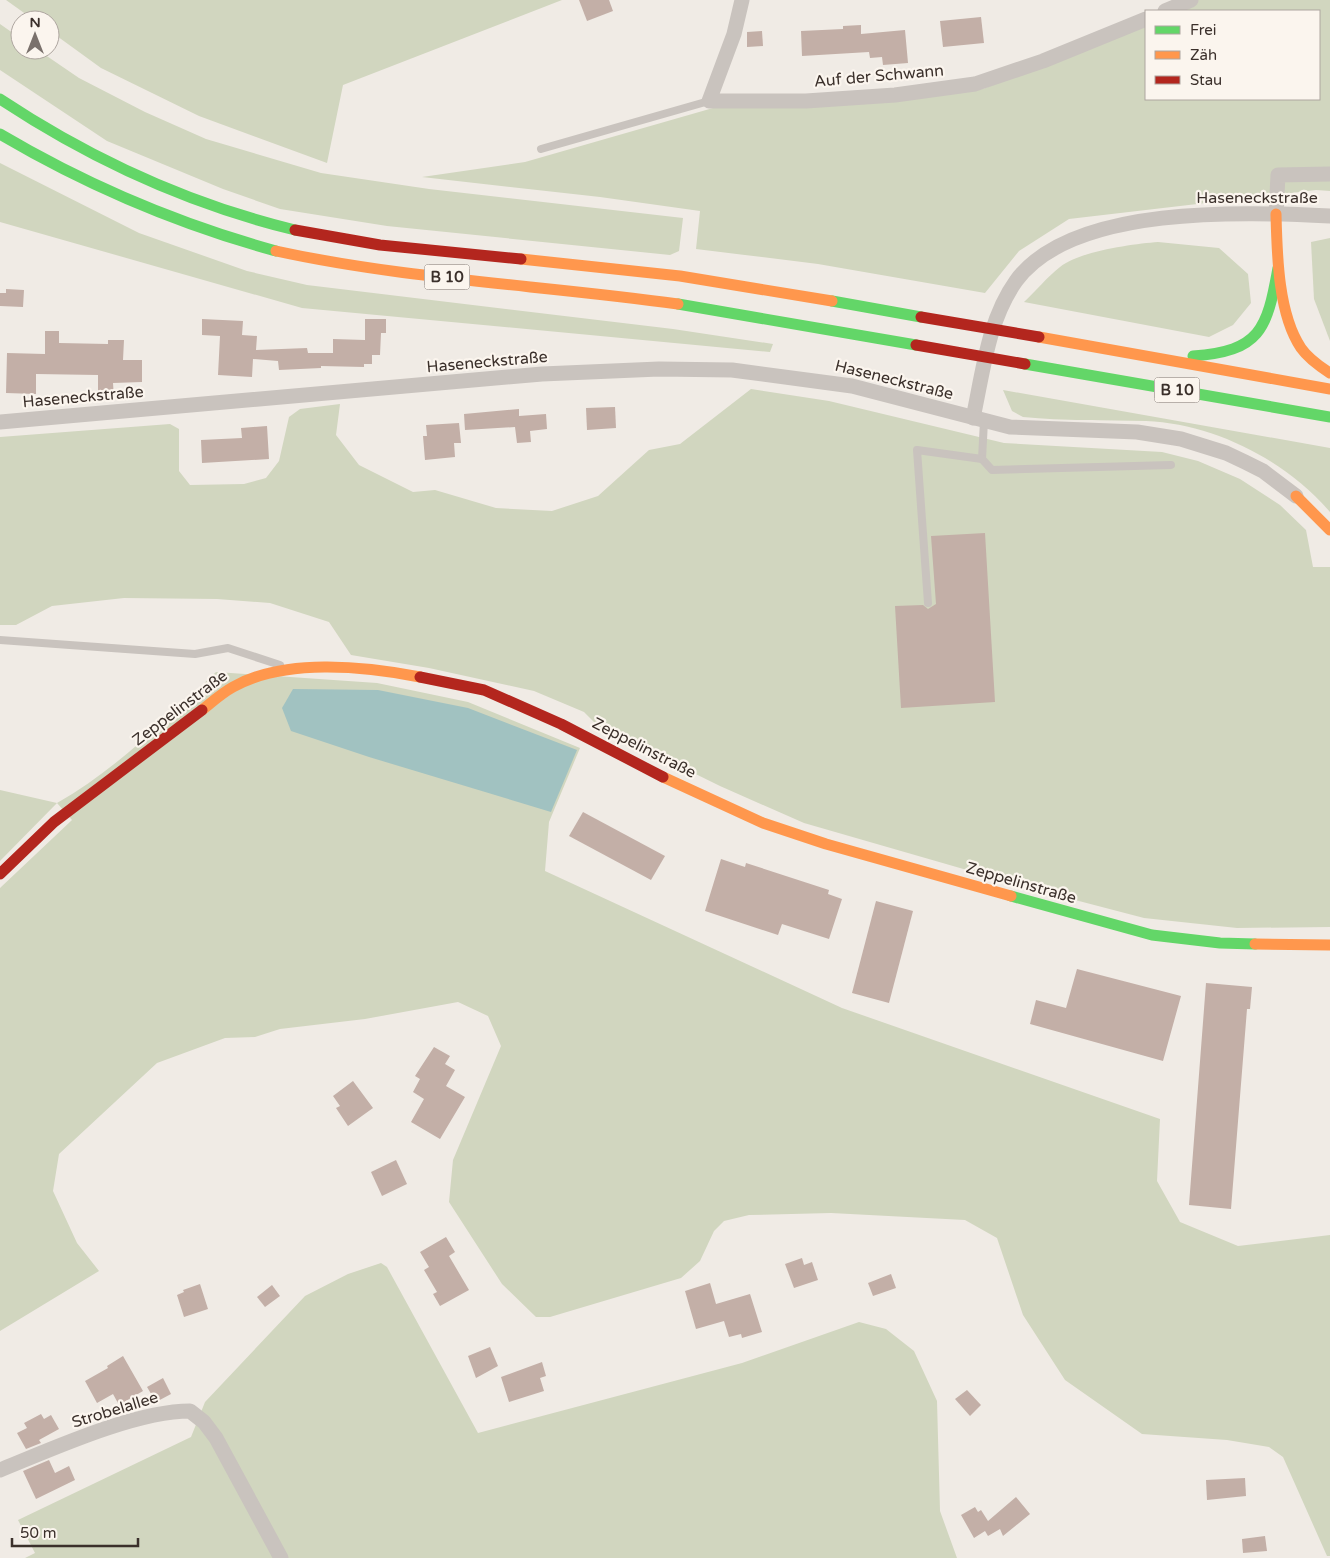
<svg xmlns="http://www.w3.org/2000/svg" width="1330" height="1558" viewBox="0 0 1330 1558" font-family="'Varela Round',sans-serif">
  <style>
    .green { fill: #d1d6bf }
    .water { fill: #a1c2c1 }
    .building { fill: #c3afa7 }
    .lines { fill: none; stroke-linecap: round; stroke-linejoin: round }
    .lane { stroke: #c9c3be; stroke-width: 8 }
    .street { stroke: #c9c3be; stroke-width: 15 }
    .fast { stroke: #63d668; stroke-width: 11 }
    .slow { stroke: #ff974d; stroke-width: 11 }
    .jam { stroke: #b3261e; stroke-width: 11 }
    .jam-bridge { stroke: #b3261e; stroke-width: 11 }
    .labels { text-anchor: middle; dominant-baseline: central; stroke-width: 4.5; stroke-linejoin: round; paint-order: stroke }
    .shield { fill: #fbf5ee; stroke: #756b66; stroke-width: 1 }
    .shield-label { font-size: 15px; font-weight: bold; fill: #3b302b }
    .street-label { font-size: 16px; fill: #3b302b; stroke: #fbf5ee }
  </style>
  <rect width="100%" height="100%" fill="#f0ebe5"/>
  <g class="green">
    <polygon points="6,0 562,0 343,85 327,163 199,116 101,68 50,31 50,20 34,20"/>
    <polygon points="1183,0 1330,0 1330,191 1316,190 1069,219 1019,251 985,293 818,264 696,249 700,211 600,197 422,177 525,162 713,108 983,89 1146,21 1146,99 1319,99 1319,11 1169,11"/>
    <polygon points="0,24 20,38 20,50 38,50 79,78 145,112 206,139 321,173 429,189 683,218 679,251 670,255 387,226 280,209 223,189 107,141 0,70"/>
    <polygon points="0,163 139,233 247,271 307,285 673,329 773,344 770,352 302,308 0,222"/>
    <polygon points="1330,238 1330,341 1314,299 1311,242"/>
    <path d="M1158 242 1219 248 1248 274 1251 303 1233 325 1209 337 1024 302C1036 291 1047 277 1060 267 1080 251 1133 244 1158 242Z"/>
    <polygon points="751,389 829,401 1004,443 1162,452 1198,461 1240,479 1280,505 1306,530 1313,567 1330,567 1330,927 1237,928 1144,918 1033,889 804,823 720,786 598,726 584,712 534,691 429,668 351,655 329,622 270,603 217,599 124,598 52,606 16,625 0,625 0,437 170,424 179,429 179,471 190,485 244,484 266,478 279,461 289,417 300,409 340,404 336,435 359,465 413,492 435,490 496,508 552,511 598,496 649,450 680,444"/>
    <path d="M1003 390 1330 448V512C1285 460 1215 424 1146 421 1105 420 1064 421 1023 417L1012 411Z"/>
    <path d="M216 672 377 683 468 702 580 748 549 822 545 871 842 1008 1160 1119 1157 1181 1180 1222 1238 1246 1330 1235V1556H1327L1283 1457 1269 1447 1227 1440 1142 1434 1065 1380 1023 1315 997 1238 965 1220 831 1213 749 1215 724 1221 714 1231 700 1261 681 1278 550 1317H536L502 1284 449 1202 453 1160 501 1046 488 1016 458 1002 365 1019 280 1029 255 1037 225 1038 157 1063 59 1154 53 1191 77 1243 99 1271 0 1331V888L72 820 57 803 0 861V790L57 803C117 769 166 719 216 672Z"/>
    <polygon points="381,1263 387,1267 478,1433 742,1363 859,1322 886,1329 914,1351 937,1401 940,1511 957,1558 25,1558 35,1553 18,1520 191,1437 205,1402 305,1296 348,1274"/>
  </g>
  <polygon class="water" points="293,689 378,690 468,708 577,750 551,812 369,757 291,731 282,708"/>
  <g class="building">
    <polygon points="579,0 609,0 613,11 587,21"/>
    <polygon points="981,17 984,43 943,47 940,21"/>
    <polygon points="861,25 861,34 905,30 908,63 883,65 882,57 870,58 869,52 802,56 801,31 843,29 843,26"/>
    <polygon points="762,31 763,46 747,47 747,32"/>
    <polygon points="6,289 24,290 23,307 0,306 0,293 6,293"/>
    <polygon points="202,319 243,321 242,335 257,336 256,350 307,348 308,353 333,353 333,339 365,340 365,319 386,319 386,333 381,333 380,355 372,355 372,364 364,364 364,367 321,366 321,368 279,370 278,361 253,359 252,377 218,375 220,336 202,335"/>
    <polygon points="45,331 59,331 59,343 108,344 108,340 124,340 123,360 142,360 142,382 113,383 114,398 98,398 98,375 36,374 36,394 6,393 7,353 45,354"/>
    <polygon points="615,407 616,428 587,430 586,408"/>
    <polygon points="519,409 519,416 546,414 547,429 530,431 531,442 517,443 515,427 465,430 464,414"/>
    <polygon points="459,423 461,443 454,443 455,457 425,460 423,436 427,436 426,425"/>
    <polygon points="267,426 269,459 202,463 201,440 242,438 241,428"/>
    <polygon points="985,533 995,702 901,708 895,606 923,605 928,609 936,604 931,536"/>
    <polygon points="583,812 665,856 651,880 569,836"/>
    <polygon points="721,859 745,867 746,863 829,890 828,894 842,899 829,939 782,924 778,935 705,911"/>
    <polygon points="876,901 913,911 889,1003 852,993"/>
    <polygon points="1077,969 1181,996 1163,1061 1030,1024 1036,1000 1066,1008"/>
    <polygon points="1206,983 1252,987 1250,1009 1247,1009 1231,1209 1189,1205"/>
    <polygon points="434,1047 450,1056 445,1064 455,1070 446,1086 465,1097 440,1139 411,1122 424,1099 413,1092 420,1079 415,1076"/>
    <polygon points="353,1081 373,1108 348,1126 336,1108 340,1106 333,1096"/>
    <polygon points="396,1160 407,1184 382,1196 371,1172"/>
    <polygon points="446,1237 455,1252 449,1256 469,1290 440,1306 433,1294 437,1292 424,1270 429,1267 420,1252"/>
    <polygon points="802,1258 804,1265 812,1262 818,1280 794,1288 785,1264"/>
    <polygon points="891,1274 896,1288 873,1296 868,1283"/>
    <polygon points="710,1283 716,1304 750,1294 762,1332 742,1338 741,1334 729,1337 724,1321 696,1329 685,1291"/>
    <polygon points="200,1284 208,1309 184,1317 177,1295 184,1292 183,1290"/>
    <polygon points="272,1285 280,1296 265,1307 257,1297"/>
    <polygon points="490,1347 498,1366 476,1378 468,1356"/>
    <polygon points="123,1356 143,1391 119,1405 113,1394 97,1403 85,1381 108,1368 107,1366"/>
    <polygon points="542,1362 546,1376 540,1378 544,1391 509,1402 501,1377"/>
    <polygon points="163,1378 171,1394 156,1402 147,1387"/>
    <polygon points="967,1390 981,1405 970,1416 955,1399"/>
    <polygon points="41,1414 44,1419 51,1415 59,1429 39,1440 41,1443 26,1449 17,1433 27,1428 24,1423"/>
    <polygon points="49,1460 55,1473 69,1466 75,1480 36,1499 23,1471"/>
    <polygon points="1245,1478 1246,1496 1207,1500 1206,1480"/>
    <polygon points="1016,1497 1030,1514 1003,1536 1000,1529 988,1536 985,1531 974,1538 961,1515 975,1507 978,1512 981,1510 988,1521"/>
    <polygon points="1265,1536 1267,1551 1243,1553 1242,1539"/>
  </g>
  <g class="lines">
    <g class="lane">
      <polyline points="541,149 709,101"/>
      <polyline points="984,421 982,459 992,470 1171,465"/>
      <polyline points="928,603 917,450 982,459"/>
      <polyline points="0,640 195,654 228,648 280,665"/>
    </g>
    <g class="street">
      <polyline points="742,0 734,34 709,101 806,101 895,95 975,84 1043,61 1146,19"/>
      <polyline points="1165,11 1191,0"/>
      <polyline points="1276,214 1278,175 1330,174"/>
      <path d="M973 418C983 372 988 320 1016 281 1072 204 1245 212 1330 216"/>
      <polyline points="0,422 542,374 659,369 732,370 852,386 1010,427 1137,432 1181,439 1226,453 1245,462 1263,471 1296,496"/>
      <path d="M0 1470C52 1449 135 1411 190 1411L204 1422 216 1438 281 1558"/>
    </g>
    <g class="fast">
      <path d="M0 99C92 160 188 204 295 230"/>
      <path d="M0 134C88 186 178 224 276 251"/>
      <polyline points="832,301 921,317"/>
      <polyline points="678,304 916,345"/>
      <path d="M1193 356C1260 351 1267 330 1278 268"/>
      <polyline points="1025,364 1330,417"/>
      <polyline points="1011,896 1152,935 1220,943 1255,944"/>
    </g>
    <g class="slow">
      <path d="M1276 214C1277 254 1278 314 1301 348 1308 358 1319 366 1330 373"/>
      <path d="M276 251C409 280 543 285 678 304"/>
      <polyline points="521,259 680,276 832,301"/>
      <polyline points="1039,337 1330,389"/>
      <polyline points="1296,496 1330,530"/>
      <path d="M202 710C212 702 222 693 233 687 284 658 364 666 420 677"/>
      <polyline points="663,777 763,823 826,844 1011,896"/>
      <polyline points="1255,944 1330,945"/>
    </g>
    <g class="jam">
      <polyline points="295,230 380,245 521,259"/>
      <polyline points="420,677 484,690 561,724 663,777"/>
      <polyline points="0,874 54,822 202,710"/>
    </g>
    <g class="jam-bridge">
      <polyline points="921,317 1039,337"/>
      <polyline points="916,345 1025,364"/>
    </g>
  </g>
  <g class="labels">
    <g class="shield">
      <rect x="424.5" y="264.5" width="45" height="25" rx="4"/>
      <rect x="1154.5" y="377.5" width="45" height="25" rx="4"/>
    </g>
    <g class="shield-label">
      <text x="447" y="277">B 10</text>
      <text x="1177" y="390">B 10</text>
    </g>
    <g class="street-label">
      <text transform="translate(879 76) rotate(-5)">Auf der Schwann</text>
      <text x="1257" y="198">Haseneckstraße</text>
      <text transform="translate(487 362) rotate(-5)">Haseneckstraße</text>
      <text transform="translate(894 380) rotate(14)">Haseneckstraße</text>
      <text transform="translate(83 397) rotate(-5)">Haseneckstraße</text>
      <text transform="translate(180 708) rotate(-37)">Zeppelinstraße</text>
      <text transform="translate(644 748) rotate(27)">Zeppelinstraße</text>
      <text transform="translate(1021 883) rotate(16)">Zeppelinstraße</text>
      <text transform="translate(115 1410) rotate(-17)">Strobelallee</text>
    </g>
  </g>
  <rect x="1145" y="10" width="175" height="90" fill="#fbf5ee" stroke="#aea6a0"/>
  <rect x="1155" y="26" width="25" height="8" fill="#63d668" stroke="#aea6a0"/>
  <text x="1190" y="35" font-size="15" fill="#3b302b">Frei</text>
  <rect x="1155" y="51" width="25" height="8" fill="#ff974d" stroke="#aea6a0"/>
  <text x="1190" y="60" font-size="15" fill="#3b302b">Zäh</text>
  <rect x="1155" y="76" width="25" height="8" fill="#b3261e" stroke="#aea6a0"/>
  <text x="1190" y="85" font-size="15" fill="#3b302b">Stau</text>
  <g transform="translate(35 35)"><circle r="24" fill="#fbf5ee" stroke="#aea6a0"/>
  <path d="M0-4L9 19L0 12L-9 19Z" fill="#7a716c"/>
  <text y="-8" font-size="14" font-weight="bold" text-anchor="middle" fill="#3b302b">N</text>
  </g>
  <path d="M12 1538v8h126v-8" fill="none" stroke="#3b302b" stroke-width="2.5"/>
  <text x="20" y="1538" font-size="15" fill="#3b302b" stroke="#fbf5ee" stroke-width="4" paint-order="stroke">50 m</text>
</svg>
